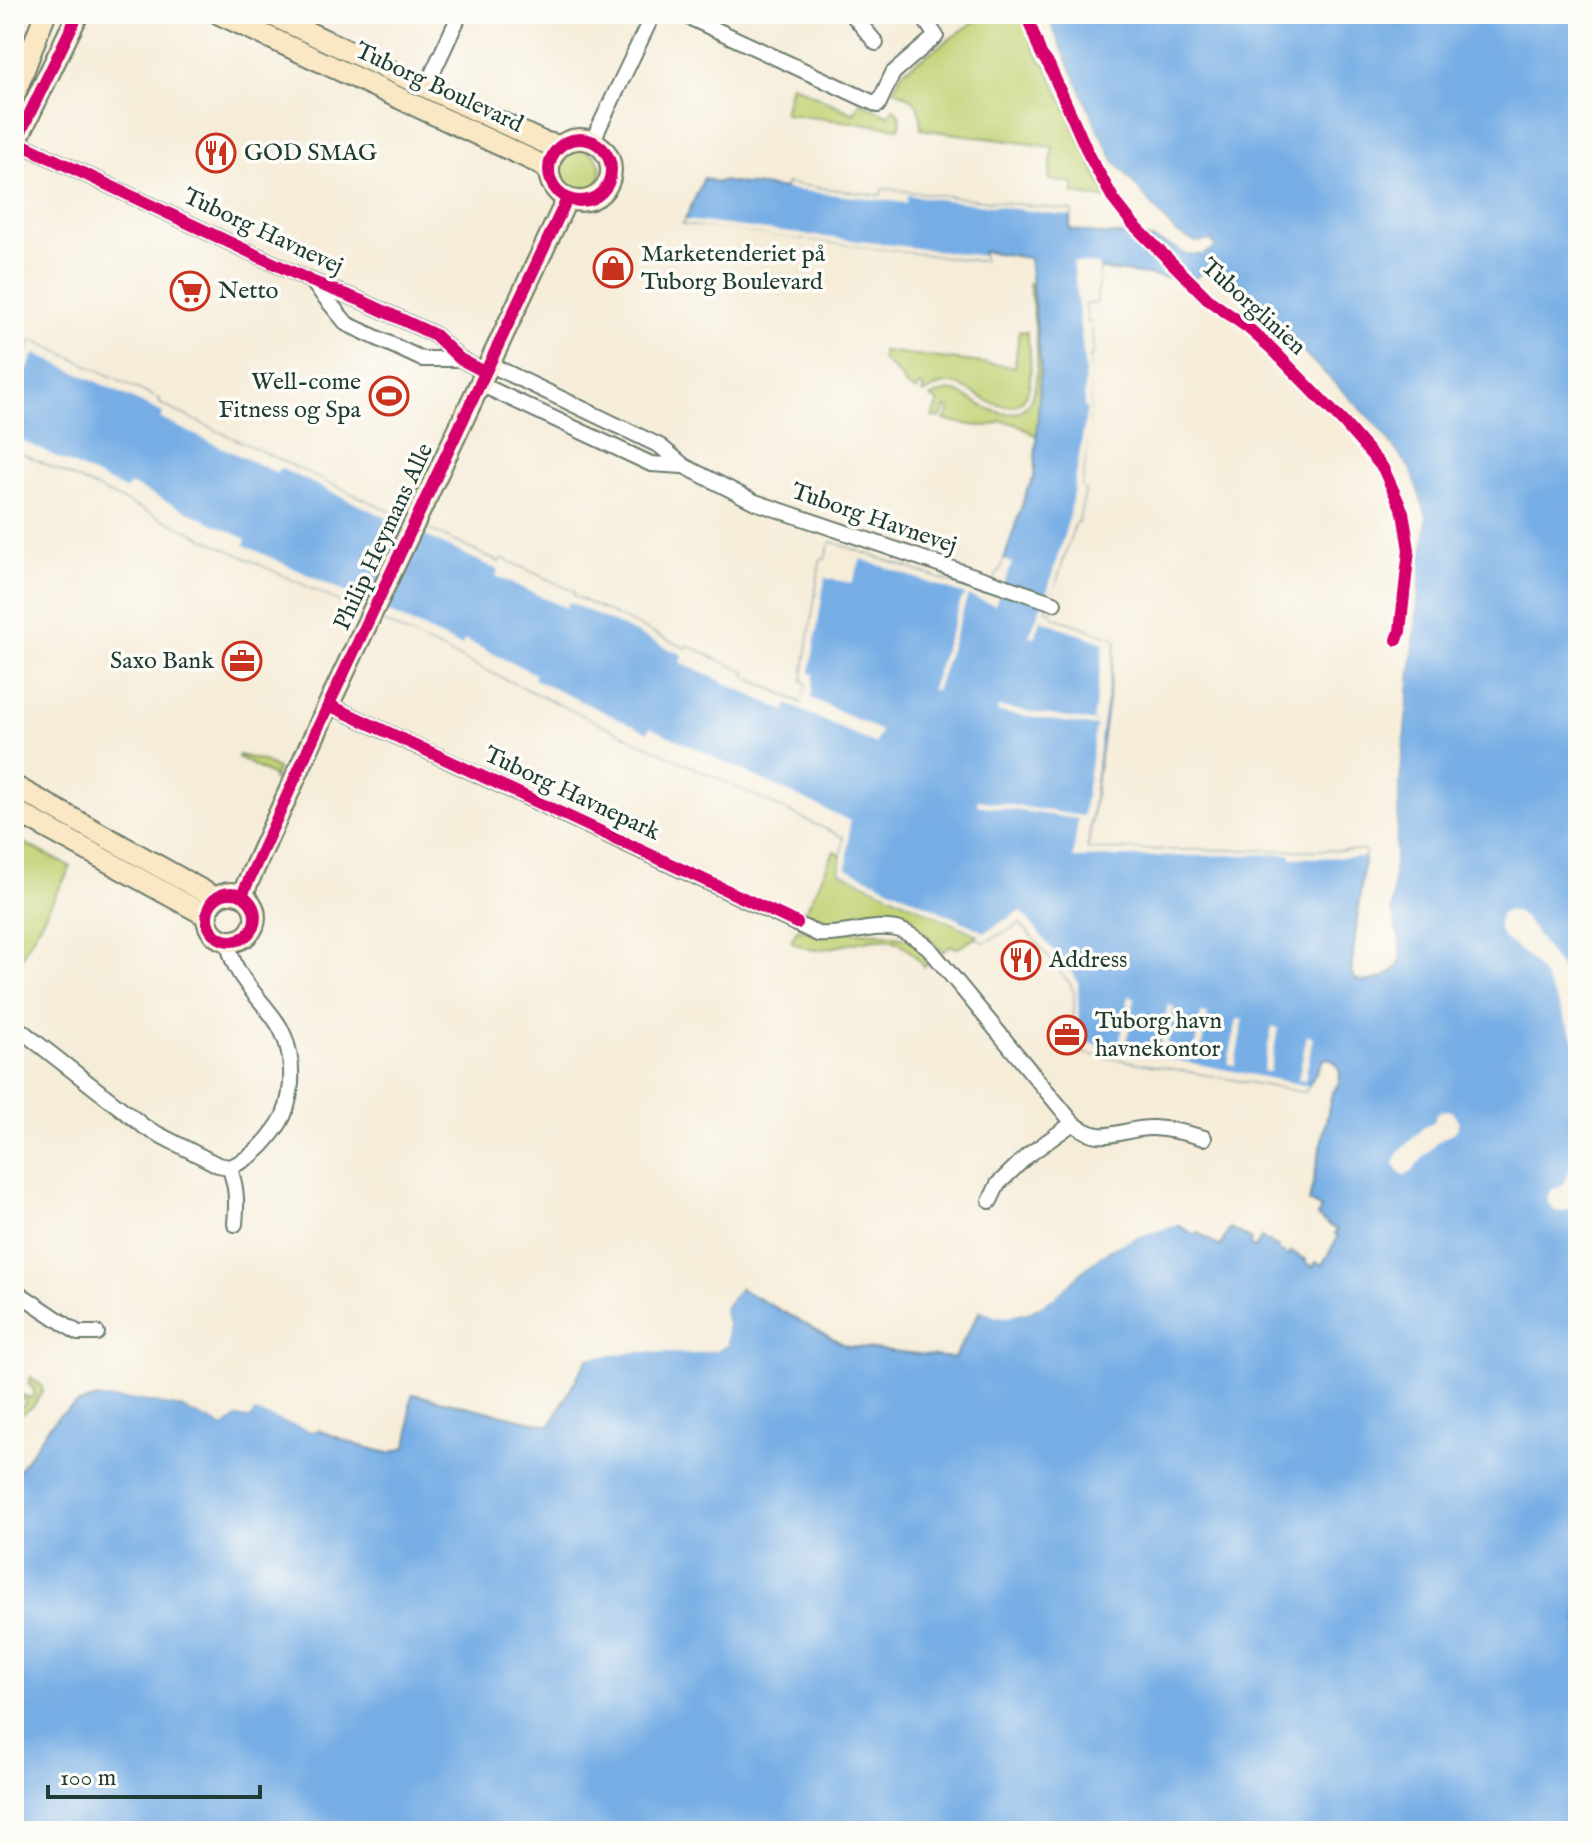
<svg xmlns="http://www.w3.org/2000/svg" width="1592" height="1845" viewBox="0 0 1592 1845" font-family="'IM FELL English',serif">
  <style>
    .green { fill: #c2d275; stroke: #708854; stroke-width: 2 }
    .water { fill: #76ade5; stroke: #4a758c; stroke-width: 2; fill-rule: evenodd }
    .pier { fill: #f6edd9 }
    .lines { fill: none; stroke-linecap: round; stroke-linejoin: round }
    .street-casing { stroke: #6a7b6e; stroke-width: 18 }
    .secondary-casing { stroke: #6a7b6e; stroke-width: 24 }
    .street { stroke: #fff; stroke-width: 14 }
    .secondary { stroke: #fae7c3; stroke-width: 20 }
    .cycleway-casing { stroke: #fdfcf7; stroke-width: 17 }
    .cycleway { stroke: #d6006c; stroke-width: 12 }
    .labels { text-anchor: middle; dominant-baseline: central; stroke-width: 7; stroke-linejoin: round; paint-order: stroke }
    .street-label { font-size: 24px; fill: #1f3d34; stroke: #fdfcf7 }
    .poi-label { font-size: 24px; fill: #1f3d34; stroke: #fdfcf7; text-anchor: start }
  </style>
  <rect width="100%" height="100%" fill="#fdfcf7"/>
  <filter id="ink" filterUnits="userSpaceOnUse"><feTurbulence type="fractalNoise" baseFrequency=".0125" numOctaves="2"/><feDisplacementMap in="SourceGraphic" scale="16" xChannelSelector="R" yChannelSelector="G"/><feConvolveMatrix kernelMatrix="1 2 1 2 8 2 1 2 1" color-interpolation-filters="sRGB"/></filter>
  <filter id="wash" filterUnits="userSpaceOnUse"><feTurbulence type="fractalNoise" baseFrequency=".006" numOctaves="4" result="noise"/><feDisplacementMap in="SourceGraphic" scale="32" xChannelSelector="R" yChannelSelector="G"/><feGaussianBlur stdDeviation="1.8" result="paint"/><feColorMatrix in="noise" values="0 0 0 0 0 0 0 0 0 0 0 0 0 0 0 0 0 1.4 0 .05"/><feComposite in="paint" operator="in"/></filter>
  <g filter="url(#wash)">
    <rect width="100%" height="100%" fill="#f6edd9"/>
    <g class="green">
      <path d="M968 14H1021C1028 23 1028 31 1032 42 1034 49 1038 56 1042 62L1045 63 1108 199 1074 194V184L1049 180 1053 147 921 129C919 101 920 103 894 89L902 72 974 22Z"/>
      <polygon points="791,84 854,114 860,102 889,116 893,108 899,114 901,122 899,128 784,114"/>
      <circle cx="580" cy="171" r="21"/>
      <path d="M1029 283H1032L1040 364 1038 437 1016 424 1002 421C987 431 961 423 944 420L950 409 946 407 940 418 932 417 939 402 931 397C957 384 963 397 987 408 1060 442 1033 316 1029 283Z"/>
      <path d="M1019 331 1027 332C1031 358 1041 421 993 403 979 398 967 386 953 384 942 382 933 389 923 394L922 393 924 387 919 385 916 391 906 386 900 376 882 359V351L1015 367Z"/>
      <polygon points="239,755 263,761 277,769 273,781 273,776 238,757"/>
      <polygon points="14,838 71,867 14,971"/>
      <polygon points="834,851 842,855 841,871 980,935 958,948 951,946 943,952 921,930 896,920 886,919 827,926 803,917"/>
      <path d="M797 930 881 933 909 939 932 960 924 967C893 926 878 940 834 947 828 948 821 950 815 950 807 950 798 945 791 941Z"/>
      <polygon points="31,1377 42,1387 43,1391 33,1406 14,1419 14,1411 25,1404 25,1401 21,1397 22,1395 30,1398 34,1395 34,1389 28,1384"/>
    </g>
    <path class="water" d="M1046 14H1578V1831H14V1477L49 1427 60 1415 79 1403 99 1398 142 1400 181 1407 224 1427 236 1417 250 1418 255 1411 311 1431 318 1430 360 1446 389 1453 405 1448C415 1431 405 1412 413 1394L550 1426 588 1358C605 1356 622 1352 638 1352 668 1350 698 1358 726 1346L727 1323 723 1309 739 1288 847 1346 954 1358 980 1311C1043 1331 1063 1279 1108 1251 1129 1237 1154 1231 1178 1225L1195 1235 1197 1232 1220 1247 1230 1228 1252 1240 1250 1245 1255 1248 1261 1238 1279 1248V1251L1288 1256 1291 1252 1306 1260 1305 1262 1313 1267 1316 1262 1322 1265 1338 1237 1335 1234 1337 1230 1317 1217 1321 1209 1309 1202 1332 1093C1343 1081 1343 1066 1329 1058L1324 1059 1305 1092 1073 1051 1075 993 1071 984 1021 923 985 942 977 938 979 935 840 871 844 837 14 449V380L33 340 160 400 159 404 500 563 503 559 574 592 573 596 686 649 688 646 746 673 745 677 803 704 807 682 803 681 821 559 825 560 831 542 986 595 1001 569 1027 490 1034 478 1041 364 1029 258 983 251V261L683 224 704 178 718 183 720 181 786 189 787 184 881 196 883 189 1072 211 1069 229 1104 235 1115 234 1156 240 1178 248 1184 253 1202 254 1215 247 1212 241 1196 243 1175 233 1113 160 1098 131ZM1213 263 1374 423 1411 471 1426 517 1400 773 1391 909 1399 941 1401 958 1398 967 1383 978 1365 982 1355 979 1351 972 1365 851 1087 850 1116 639 1052 617V613L1045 610 1058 576 1075 522H1078L1085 491 1081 489C1088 444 1092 401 1089 356L1093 355 1091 323H1087L1085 304 1096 303 1099 269 1192 281Z"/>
    <g class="pier">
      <polygon points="1042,14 1046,14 1098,131 1113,160 1175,233 1196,243 1211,241 1215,247 1202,254 1184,253 1178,248 1156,240 1158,237 1166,239 1186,249 1201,250 1210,245 1195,247 1172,236 1110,163 1094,133"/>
      <polygon points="787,184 881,196 883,189 1072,211 1071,216 907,195 906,203 786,189"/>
      <polygon points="685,220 983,256 983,261 723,230 683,224"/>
      <polygon points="1073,262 1098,265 1099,269 1096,303 1085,304 1087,323 1091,323 1093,355 1089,356 1091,378 1089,436 1081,489 1085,491 1078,522 1075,522 1058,576 1049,604 1047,604 1045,610 1052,613 1052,617 1116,639 1102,725 1087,850 1365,851 1364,857 1291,858 1290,854 1073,858 1078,819 977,805 978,800 1083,816 1096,725 1091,726 997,712 998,707 1096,722 1093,720 1104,643 1041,620 1034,638 1029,636 1048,589 1069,518 1087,408 1084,407 1085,370"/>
      <polygon points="1212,263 1374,423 1411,471 1426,517 1400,772 1391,909 1399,941 1401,958 1396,955 1395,942 1387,909 1396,772 1422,517 1408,473 1371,425 1212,268 1207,275 1198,282 1195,279 1204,273 1207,266"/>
      <polygon points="33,340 160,400 159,404 500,563 503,559 574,592 573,596 686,649 688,646 746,673 745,677 802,704 807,682 803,681 821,559 825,560 831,542 986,595 1001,569 1004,560 1012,563 995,605 968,596 936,691 931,689 962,598 964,598 965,595 861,559 852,583 825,578 810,673 814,674 811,698 881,731 875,744 788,704 785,711 680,662 683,655 569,602 566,608 496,576 498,570 280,468 277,473 161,419 163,413 35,353 14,396 14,380"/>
      <polygon points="14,437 127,490 130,484 246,539 244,545 461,646 465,640 535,674 533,679 647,732 650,727 850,821 847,868 985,932 1017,913 1022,912 1078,981 1079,1041 1309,1086 1305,1092 1073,1051 1075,993 1071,984 1021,923 985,942 977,938 979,935 840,871 844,837 14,449"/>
      <polygon points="1508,910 1516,912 1525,919 1560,967 1578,997 1578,1048 1561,1010 1543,975 1527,956 1504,938 1499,930 1498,922 1501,914"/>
      <polygon points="1129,996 1135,998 1127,1042 1120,1041"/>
      <polygon points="1168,1005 1174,1007 1166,1051 1159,1050"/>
      <polygon points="1201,1013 1208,1014 1199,1059 1193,1058"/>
      <polygon points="1237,1019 1243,1020 1235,1065 1228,1064"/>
      <polygon points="1272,1026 1278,1028 1270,1072 1263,1071"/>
      <polygon points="1307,1035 1313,1037 1305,1081 1298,1080"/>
      <polygon points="1448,1110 1454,1113 1458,1119 1458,1126 1454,1132 1436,1143 1411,1172 1404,1175 1398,1172 1394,1163 1399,1152 1424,1127 1434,1122 1436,1115 1441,1111"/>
      <polygon points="1578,1152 1578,1199 1567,1210 1561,1212 1555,1211 1548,1202 1548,1196 1551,1190 1562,1186"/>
      <polygon points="1173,1222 1178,1225 1137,1237 1110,1249 1084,1269 1055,1297 1031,1311 1008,1317 995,1316 980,1311 982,1308 996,1312 1008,1313 1029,1308 1052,1294 1081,1266 1108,1246 1136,1233"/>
      <polygon points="736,1287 739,1288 723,1309 727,1323 727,1345 718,1350 694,1354 638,1352 588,1358 590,1354 638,1348 693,1350 716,1346 723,1343 723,1323 719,1309"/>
      <polygon points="100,1394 142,1396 182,1403 224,1422 234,1413 248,1414 255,1407 312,1427 318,1426 318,1430 311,1431 255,1412 250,1418 236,1417 224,1427 181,1407 142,1400 99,1398"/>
    </g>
  </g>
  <g filter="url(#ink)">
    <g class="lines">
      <g class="street-casing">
        <g id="street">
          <polyline points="682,14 878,105 893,73 936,36 923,17"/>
          <polyline points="852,14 876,43"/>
          <polyline points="426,87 460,14"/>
          <polyline points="17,142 311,281 362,301 435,335 460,359 485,372"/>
          <polyline points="592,142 653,14"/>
          <polyline points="314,284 347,324 422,359 460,359"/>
          <polyline points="489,364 660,446 684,466 755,502 1054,603"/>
          <polyline points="480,384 651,464 683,466"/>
          <path d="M329 705 818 934C845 937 876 922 900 930 910 934 919 940 928 947L1073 1123C1103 1148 1121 1127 1153 1128 1171 1129 1187 1133 1204 1138"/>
          <path d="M228 941C233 978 259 995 278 1024 289 1042 292 1062 291 1083 290 1097 287 1112 279 1124 266 1143 252 1159 229 1167"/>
          <polyline points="14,1025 146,1128 218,1165 229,1167"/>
          <path d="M229 1167C237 1186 237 1203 235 1224"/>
          <polyline points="990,1201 998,1184 1027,1156 1073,1123"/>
          <polyline points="14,1290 78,1333 97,1333"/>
        </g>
      </g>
      <g class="secondary-casing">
        <g id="secondary">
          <polyline points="219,14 534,161 549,170"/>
          <polyline points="269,14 543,142 560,146"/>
          <polyline points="14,96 45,14"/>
          <circle cx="580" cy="170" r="31"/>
          <polyline points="14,146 78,14"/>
          <polyline points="14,786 216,898"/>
          <polyline points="14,810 207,916"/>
          <circle cx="231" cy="917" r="24"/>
          <polyline points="242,895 321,721 567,199"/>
        </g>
      </g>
      <use href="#street" class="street"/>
      <use href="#secondary" class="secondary"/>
      <g class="cycleway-casing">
        <g id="cycleway">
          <polyline points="1023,14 1028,19 1041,54 1049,65 1089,155 1114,200 1133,224 1210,301 1247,327 1272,349 1344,423 1383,468 1403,512 1409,550 1400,631 1397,640"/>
          <circle cx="580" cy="170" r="31"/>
          <polyline points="17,142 311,281 362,301 435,335 460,359 485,372"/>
          <polyline points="14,146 78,14"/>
          <polyline points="329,705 797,923"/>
          <circle cx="231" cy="917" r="24"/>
          <polyline points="242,895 321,721 567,199"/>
        </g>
      </g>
      <use href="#cycleway" class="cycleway"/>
    </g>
  </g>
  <defs>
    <g id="restaurant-ring" transform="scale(2)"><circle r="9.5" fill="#fdfcf7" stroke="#c8321e" stroke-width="1.5"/><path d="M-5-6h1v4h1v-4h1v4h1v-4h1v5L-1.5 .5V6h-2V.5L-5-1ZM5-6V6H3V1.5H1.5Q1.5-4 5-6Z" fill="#c8321e"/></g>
    <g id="shop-ring" transform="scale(2)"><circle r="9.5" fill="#fdfcf7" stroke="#c8321e" stroke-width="1.5"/><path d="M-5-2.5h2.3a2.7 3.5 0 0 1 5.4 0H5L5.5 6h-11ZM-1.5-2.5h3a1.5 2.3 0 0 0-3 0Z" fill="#c8321e"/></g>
    <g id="supermarket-ring" transform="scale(2)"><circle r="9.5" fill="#fdfcf7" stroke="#c8321e" stroke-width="1.5"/><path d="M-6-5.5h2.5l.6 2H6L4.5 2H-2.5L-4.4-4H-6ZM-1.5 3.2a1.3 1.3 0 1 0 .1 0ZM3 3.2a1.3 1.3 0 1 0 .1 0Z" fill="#c8321e"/></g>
    <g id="stadium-ring" transform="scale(2)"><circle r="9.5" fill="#fdfcf7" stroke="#c8321e" stroke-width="1.5"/><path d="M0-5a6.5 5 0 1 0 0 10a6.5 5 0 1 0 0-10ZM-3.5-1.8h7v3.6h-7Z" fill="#c8321e"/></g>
    <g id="office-ring" transform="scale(2)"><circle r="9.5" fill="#fdfcf7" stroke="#c8321e" stroke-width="1.5"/><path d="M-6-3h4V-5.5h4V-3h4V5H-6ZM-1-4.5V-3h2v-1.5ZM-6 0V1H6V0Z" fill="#c8321e"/></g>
  </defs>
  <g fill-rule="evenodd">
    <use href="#restaurant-ring" x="216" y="153"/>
    <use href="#shop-ring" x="613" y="268"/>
    <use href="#supermarket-ring" x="190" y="291"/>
    <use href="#stadium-ring" x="389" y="396"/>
    <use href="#office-ring" x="242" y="661"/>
    <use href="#restaurant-ring" x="1021" y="960"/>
    <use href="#office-ring" x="1067" y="1035"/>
  </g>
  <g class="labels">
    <g class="street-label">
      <text transform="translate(439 88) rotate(25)">Tuborg Boulevard</text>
      <text transform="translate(263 232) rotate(25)">Tuborg Havnevej</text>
      <text transform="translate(1253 307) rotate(42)">Tuborglinien</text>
      <text transform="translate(874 519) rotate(19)">Tuborg Havnevej</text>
      <text transform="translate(384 537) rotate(-65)">Philip Heymans Alle</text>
      <text transform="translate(572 794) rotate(25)">Tuborg Havnepark</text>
    </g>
    <g class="poi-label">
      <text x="244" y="153">GOD SMAG</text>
      <text x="641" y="254">Marketenderiet på<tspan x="641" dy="28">Tuborg Boulevard</tspan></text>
      <text x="218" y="291">Netto</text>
      <text x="361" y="382" text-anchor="end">Well-come<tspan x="361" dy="28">Fitness og Spa</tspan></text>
      <text x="214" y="661" text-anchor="end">Saxo Bank</text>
      <text x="1049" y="960">Address</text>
      <text x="1095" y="1021">Tuborg havn<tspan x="1095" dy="28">havnekontor</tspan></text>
    </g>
  </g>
  <rect width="1592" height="1845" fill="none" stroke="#fdfcf7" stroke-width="48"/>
  <path d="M48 1785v12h212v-12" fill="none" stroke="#1f3d34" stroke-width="4"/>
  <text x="60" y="1785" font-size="24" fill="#1f3d34" stroke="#fdfcf7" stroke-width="6" paint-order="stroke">100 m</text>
</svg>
